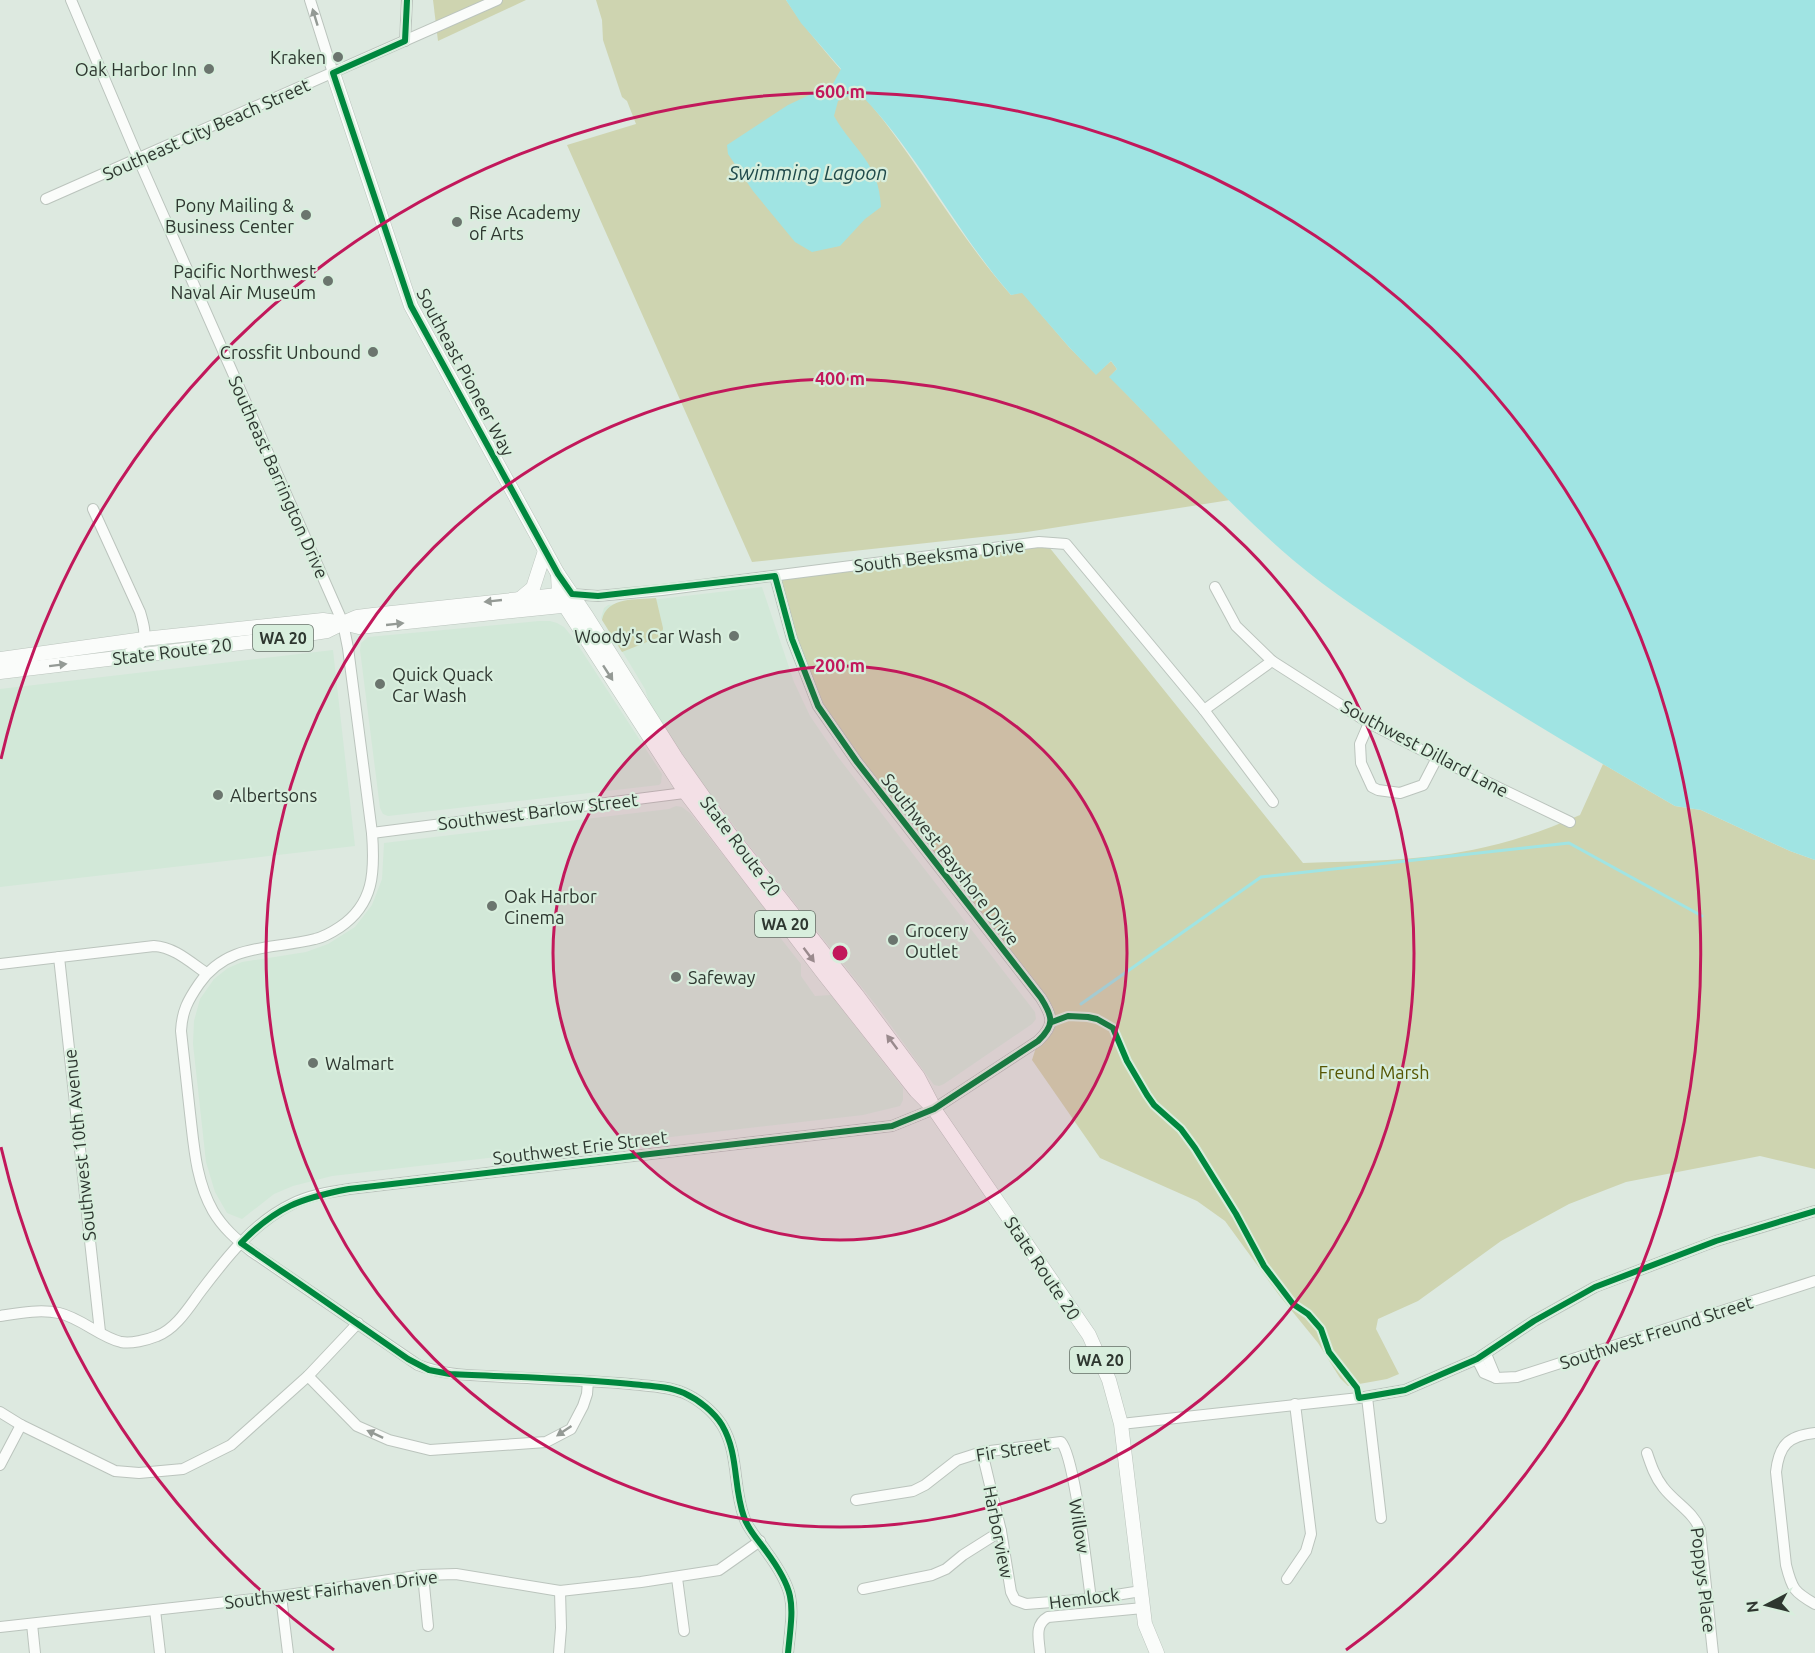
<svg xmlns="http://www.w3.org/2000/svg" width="1815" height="1653" viewBox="0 0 1815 1653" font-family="Ubuntu,sans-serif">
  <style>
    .built { fill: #d2e8d8 }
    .green { fill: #ced4b0 }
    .water { fill: #a0e4e3 }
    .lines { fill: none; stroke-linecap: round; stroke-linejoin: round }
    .stream { stroke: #a0e4e3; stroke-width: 3 }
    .minor-casing { stroke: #bbc4bd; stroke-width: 12 }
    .major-casing { stroke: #bbc4bd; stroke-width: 15 }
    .minor { stroke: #fafcfa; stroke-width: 10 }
    .major { stroke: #fafcfa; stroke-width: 14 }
    .cycleway-casing { stroke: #d8eedd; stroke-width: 10 }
    .cycleway { stroke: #00873e; stroke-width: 6 }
    .oneway { fill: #949a95 }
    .ring { fill: none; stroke: #c2185b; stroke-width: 3 }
    .poi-dot { fill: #6b756e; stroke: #d8eedd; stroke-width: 2 }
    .labels { text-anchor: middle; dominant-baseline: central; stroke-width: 4.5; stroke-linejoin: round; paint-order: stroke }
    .shield { fill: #d8eedd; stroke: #616e64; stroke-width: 1.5 }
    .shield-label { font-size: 16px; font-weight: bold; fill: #2e3730 }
    .poi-label { font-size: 18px; fill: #2e3730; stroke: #d8eedd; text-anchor: start }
    .street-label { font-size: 18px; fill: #2e3730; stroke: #d8eedd }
    .park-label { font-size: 18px; fill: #565603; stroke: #d8eedd }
    .water-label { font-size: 20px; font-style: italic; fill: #204a4b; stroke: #d8eedd }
    .centre { fill: #c2185b; stroke: #d8eedd; stroke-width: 3 }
    .ring-label { font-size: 18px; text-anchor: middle; font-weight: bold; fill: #c2185b; stroke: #d8eedd; stroke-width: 4.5; stroke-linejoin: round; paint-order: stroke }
  </style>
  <rect width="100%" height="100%" fill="#dde9e0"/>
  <g class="built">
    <polygon points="762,587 794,682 810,716 838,757 1035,1012 1036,1019 1032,1024 944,1084 939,1086 934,1085 879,1009 744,839 686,762 650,705 645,689 630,664 601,618 604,608 608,605"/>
    <polygon points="539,621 550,621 557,623 564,627 574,639 662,774 661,783 659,785 388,816 383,814 380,808 360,650 361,643 368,637 379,636"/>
    <polygon points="333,650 355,846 0,887 0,689"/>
    <polygon points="676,806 682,807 690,813 768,912 771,926 801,964 801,976 815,996 831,995 903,1088 903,1100 900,1106 863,1115 332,1176 293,1186 274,1194 242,1219 227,1213 215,1192 206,1162 193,1044 194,1021 200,999 214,979 228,968 242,962 306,952 328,944 355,927 372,905 382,879 384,843 669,809"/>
  </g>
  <g class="green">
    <polygon points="433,0 526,0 438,41"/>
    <path d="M596 0H786C814 43 852 80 884 121 927 178 963 241 1011 295L1022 292 1069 347 1096 374 1111 361 1117 369 1110 377 1230 500 1027 532 752 562 567 145 636 124 627 101 622 97 603 40 602 20Z"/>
    <path d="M1045 542 1303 863C1359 861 1416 861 1472 850 1509 843 1546 830 1580 815L1603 764 1675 806 1701 810 1790 851 1815 860V1169L1760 1156 1626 1182 1569 1204 1501 1241 1418 1301 1378 1319 1376 1329 1399 1374 1387 1379 1348 1386 1340 1378 1318 1343 1279 1295 1225 1221 1197 1201 1100 1158 1032 1060 1038 1041 1048 1030V1009L818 706 775 576Z"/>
    <path d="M656 598 663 628 662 636 622 652 602 620C607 596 637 600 656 598Z"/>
  </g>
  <path class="water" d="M786 0H1815V860L1790 851 1701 810 1675 806C1587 755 1499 704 1415 647 1373 619 1331 592 1293 560 1227 504 1170 437 1109 377L1117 369 1111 361 1096 375 1069 347 1022 293 1011 295C956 232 918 153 860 94L855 93 838 101 834 116C855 152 879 162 881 207L865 219 840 246 812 252 795 242 753 191 728 154 727 145 788 105 820 90 823 93 829 91 841 69 801 23Z"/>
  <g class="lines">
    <polyline class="stream" points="1081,1004 1261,877 1569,843 1702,916"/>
    <g class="minor-casing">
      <g id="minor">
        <path d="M71 0 138 158 343 623 348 648 372 833C375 872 374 904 340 927 331 933 324 937 315 939 272 950 228 942 199 984 188 1000 182 1011 181 1031 184 1058 187 1086 190 1113 194 1147 196 1181 213 1211 223 1228 236 1239 251 1251L418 1365C446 1376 474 1375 503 1377 545 1379 588 1380 630 1384 648 1386 667 1386 684 1393 698 1399 713 1411 722 1425 739 1453 733 1487 744 1517 748 1530 759 1540 766 1551 797 1593 793 1603 788 1653"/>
        <polyline points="310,0 333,73"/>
        <polyline points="405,41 407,0"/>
        <polyline points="46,199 497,0"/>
        <path d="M93 509 140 612C147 636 148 642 126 655"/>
        <polyline points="1215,587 1236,626 1272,661 1369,723 1437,758 1570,822"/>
        <polyline points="572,594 598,596 662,590 1039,542 1066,544 1204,710 1273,802"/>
        <polyline points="1204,710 1272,661"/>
        <polyline points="1369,723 1360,744 1361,763 1372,787 1378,790 1400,793 1423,785 1437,758"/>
        <polyline points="372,833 692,792"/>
        <polyline points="59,957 100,1332"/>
        <path d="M0 964 154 946C174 947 190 962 206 973"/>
        <path d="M0 1316C19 1313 40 1309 59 1313 81 1318 100 1337 121 1342 131 1344 147 1340 157 1336 176 1329 189 1307 201 1291 226 1258 254 1222 292 1204 310 1195 330 1192 349 1189L892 1126 934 1109 1038 1041C1055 1025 1053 1017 1041 998L857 762 818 706 792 639 775 576"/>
        <polyline points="1486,1354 1496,1378"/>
        <polyline points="1477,1359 1484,1373 1496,1378 1517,1377 1815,1281"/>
        <polyline points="308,1376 357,1426 389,1440 430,1450 546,1442 571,1429 583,1406 587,1394 588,1381"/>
        <polyline points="1367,1397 1381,1518"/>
        <polyline points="0,1412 21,1425 115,1471 139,1473 183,1469 231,1445 308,1376 358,1323"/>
        <polyline points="1121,1424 1359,1398 1405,1390 1477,1359 1534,1321 1595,1287 1716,1241 1815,1211"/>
        <path d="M1815 1433C1788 1436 1779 1445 1776 1472L1786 1565C1792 1589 1794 1592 1815 1604"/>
        <polyline points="982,1452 1001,1531 1011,1592 1015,1600 1026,1604 1091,1599 1141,1591"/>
        <path d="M1647 1453C1651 1465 1655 1477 1663 1487 1675 1503 1694 1512 1700 1530L1713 1653"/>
        <polyline points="0,1465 21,1425"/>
        <path d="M856 1500 913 1491 925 1485 957 1460 982 1452 1061 1442C1075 1457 1087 1572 1091 1599"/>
        <polyline points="423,1575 428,1626"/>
        <polyline points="677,1578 684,1631"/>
        <polyline points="1287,1579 1306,1551 1311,1534 1295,1404"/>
        <polyline points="863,1589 932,1575 946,1569 963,1555 1001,1531"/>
        <polyline points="281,1596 288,1653"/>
        <polyline points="155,1610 160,1653"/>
        <polyline points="32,1624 35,1653"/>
        <polyline points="0,1627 281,1596 423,1575 456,1574 560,1591 641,1582 719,1570 760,1541"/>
        <polyline points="559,1653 561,1628 560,1591"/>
        <path d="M1040 1653C1039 1639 1034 1625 1048 1617L1143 1608"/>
      </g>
    </g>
    <g class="major-casing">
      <g id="major">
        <polyline points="333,73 411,306 558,574 587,617 676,758 729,833 856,994 918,1077 931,1102"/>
        <polyline points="558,574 559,595 565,606 685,792 823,973 916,1091 934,1109 1089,1335 1109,1380 1121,1424 1145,1624 1157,1653"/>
        <polyline points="521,598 533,588 545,551"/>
        <polyline points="0,659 144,639 323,620 343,623 357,617 373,615 567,594"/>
        <polyline points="0,672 275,639 327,631 343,623 359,627 571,605"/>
      </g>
    </g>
    <use href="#minor" class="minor"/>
    <use href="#major" class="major"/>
    <g class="cycleway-casing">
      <g id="cycleway">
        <path d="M407 0 405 41 333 73 411 306 558 574 572 594 598 596 775 576 792 639 818 706 857 762 1041 998C1053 1017 1055 1025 1038 1041L934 1109 892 1126 349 1189C301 1198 276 1207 241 1243L408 1359 429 1370 450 1374C510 1377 571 1378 631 1384 649 1386 668 1386 684 1393 699 1400 714 1412 722 1425 739 1454 733 1487 744 1517 748 1530 759 1541 766 1551 797 1593 793 1603 788 1653"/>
        <polyline points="1052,1022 1068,1016 1088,1017 1097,1019 1113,1028 1127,1061 1147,1095 1154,1105 1181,1129 1195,1148 1236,1214 1264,1266 1293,1304 1308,1314 1321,1329 1329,1352 1357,1388 1359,1398 1405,1390 1477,1359 1534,1321 1595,1287 1716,1241 1815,1211"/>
      </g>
    </g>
    <use href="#cycleway" class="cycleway"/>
  </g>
  <defs><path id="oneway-solid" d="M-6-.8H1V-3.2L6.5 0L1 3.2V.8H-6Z" transform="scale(1.5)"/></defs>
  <g class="oneway">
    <use href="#oneway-solid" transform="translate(315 17) rotate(-107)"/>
    <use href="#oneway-solid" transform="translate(493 601) rotate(174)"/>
    <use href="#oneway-solid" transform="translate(395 624) rotate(-6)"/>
    <use href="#oneway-solid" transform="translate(58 665) rotate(-7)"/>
    <use href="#oneway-solid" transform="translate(608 673) rotate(57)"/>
    <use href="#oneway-solid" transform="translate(809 955) rotate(53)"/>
    <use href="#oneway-solid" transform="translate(892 1042) rotate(-127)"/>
    <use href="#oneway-solid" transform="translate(564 1431) rotate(146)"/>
    <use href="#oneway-solid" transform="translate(375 1434) rotate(-155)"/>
  </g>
  <circle cx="840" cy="953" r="287" fill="#c2185b" fill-opacity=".12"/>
  <g class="ring">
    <circle cx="840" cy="953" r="287"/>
    <circle cx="840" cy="953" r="574"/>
    <path d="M334 1650A861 861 0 0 1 1 1147M1 759A861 861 0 1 1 1346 1650"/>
  </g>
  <g class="poi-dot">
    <circle cx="338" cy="57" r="6"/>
    <circle cx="209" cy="69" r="6"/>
    <circle cx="306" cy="215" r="6"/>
    <circle cx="457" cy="222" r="6"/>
    <circle cx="328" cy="281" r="6"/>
    <circle cx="373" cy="352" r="6"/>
    <circle cx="734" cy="636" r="6"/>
    <circle cx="380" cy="684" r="6"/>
    <circle cx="218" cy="795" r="6"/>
    <circle cx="492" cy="906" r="6"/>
    <circle cx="893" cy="940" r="6"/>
    <circle cx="676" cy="977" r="6"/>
    <circle cx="313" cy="1063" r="6"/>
  </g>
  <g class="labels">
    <g class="shield">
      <rect x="253" y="625" width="60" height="26" rx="4.5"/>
      <rect x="755" y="911" width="60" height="26" rx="4.5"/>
      <rect x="1070" y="1347" width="60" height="26" rx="4.5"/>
    </g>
    <g class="shield-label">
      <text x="283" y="638">WA 20</text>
      <text x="785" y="924">WA 20</text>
      <text x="1100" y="1360">WA 20</text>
    </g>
    <g class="poi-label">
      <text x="326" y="57" text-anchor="end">Kraken</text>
      <text x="197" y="69" text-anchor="end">Oak Harbor Inn</text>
      <text x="294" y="205" text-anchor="end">Pony Mailing &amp;<tspan x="294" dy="21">Business Center</tspan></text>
      <text x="469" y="212">Rise Academy<tspan x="469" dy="21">of Arts</tspan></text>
      <text x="316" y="271" text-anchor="end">Pacific Northwest<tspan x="316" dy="21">Naval Air Museum</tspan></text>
      <text x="361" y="352" text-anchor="end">Crossfit Unbound</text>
      <text x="722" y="636" text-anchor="end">Woody's Car Wash</text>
      <text x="392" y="674">Quick Quack<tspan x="392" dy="21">Car Wash</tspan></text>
      <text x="230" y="795">Albertsons</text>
      <text x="504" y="896">Oak Harbor<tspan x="504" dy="21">Cinema</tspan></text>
      <text x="905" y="930">Grocery<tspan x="905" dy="21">Outlet</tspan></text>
      <text x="688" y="977">Safeway</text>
      <text x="325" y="1063">Walmart</text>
    </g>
    <g class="street-label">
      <text transform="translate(206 129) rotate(-24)">Southeast City Beach Street</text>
      <text transform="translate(466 372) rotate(62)">Southeast Pioneer Way</text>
      <text transform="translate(279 477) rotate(66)">Southeast Barrington Drive</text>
      <text transform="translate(939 555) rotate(-7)">South Beeksma Drive</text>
      <text transform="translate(172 651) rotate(-7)">State Route 20</text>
      <text transform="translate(1425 748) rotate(28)">Southwest Dillard Lane</text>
      <text transform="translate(538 811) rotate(-7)">Southwest Barlow Street</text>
      <text transform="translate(741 846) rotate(53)">State Route 20</text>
      <text transform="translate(951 859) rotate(52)">Southwest Bayshore Drive</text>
      <text transform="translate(79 1145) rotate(-96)">Southwest 10th Avenue</text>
      <text transform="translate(580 1147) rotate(-7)">Southwest Erie Street</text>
      <text transform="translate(1043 1268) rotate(56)">State Route 20</text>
      <text transform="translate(1656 1332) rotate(-18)">Southwest Freund Street</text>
      <text transform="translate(1013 1449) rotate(-9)">Fir Street</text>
      <text transform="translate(1080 1526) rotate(81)">Willow</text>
      <text transform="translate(999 1532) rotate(79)">Harborview</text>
      <text transform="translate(1704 1580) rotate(83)">Poppys Place</text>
      <text transform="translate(331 1589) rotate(-7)">Southwest Fairhaven Drive</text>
      <text transform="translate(1084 1598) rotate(-7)">Hemlock</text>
    </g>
    <g class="park-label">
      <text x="1374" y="1072">Freund Marsh</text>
    </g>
    <g class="water-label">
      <text x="808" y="172">Swimming Lagoon</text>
    </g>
  </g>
  <circle cx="840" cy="953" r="9" class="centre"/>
  <g class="ring-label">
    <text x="840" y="98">600 m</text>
    <text x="840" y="385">400 m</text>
    <text x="840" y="672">200 m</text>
  </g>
  <g transform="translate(1767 1605) rotate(263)" stroke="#d8eedd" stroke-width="4.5" paint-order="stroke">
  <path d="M0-4.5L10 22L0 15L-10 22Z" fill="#2e3730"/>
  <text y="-9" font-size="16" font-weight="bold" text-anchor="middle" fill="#2e3730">N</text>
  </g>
</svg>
